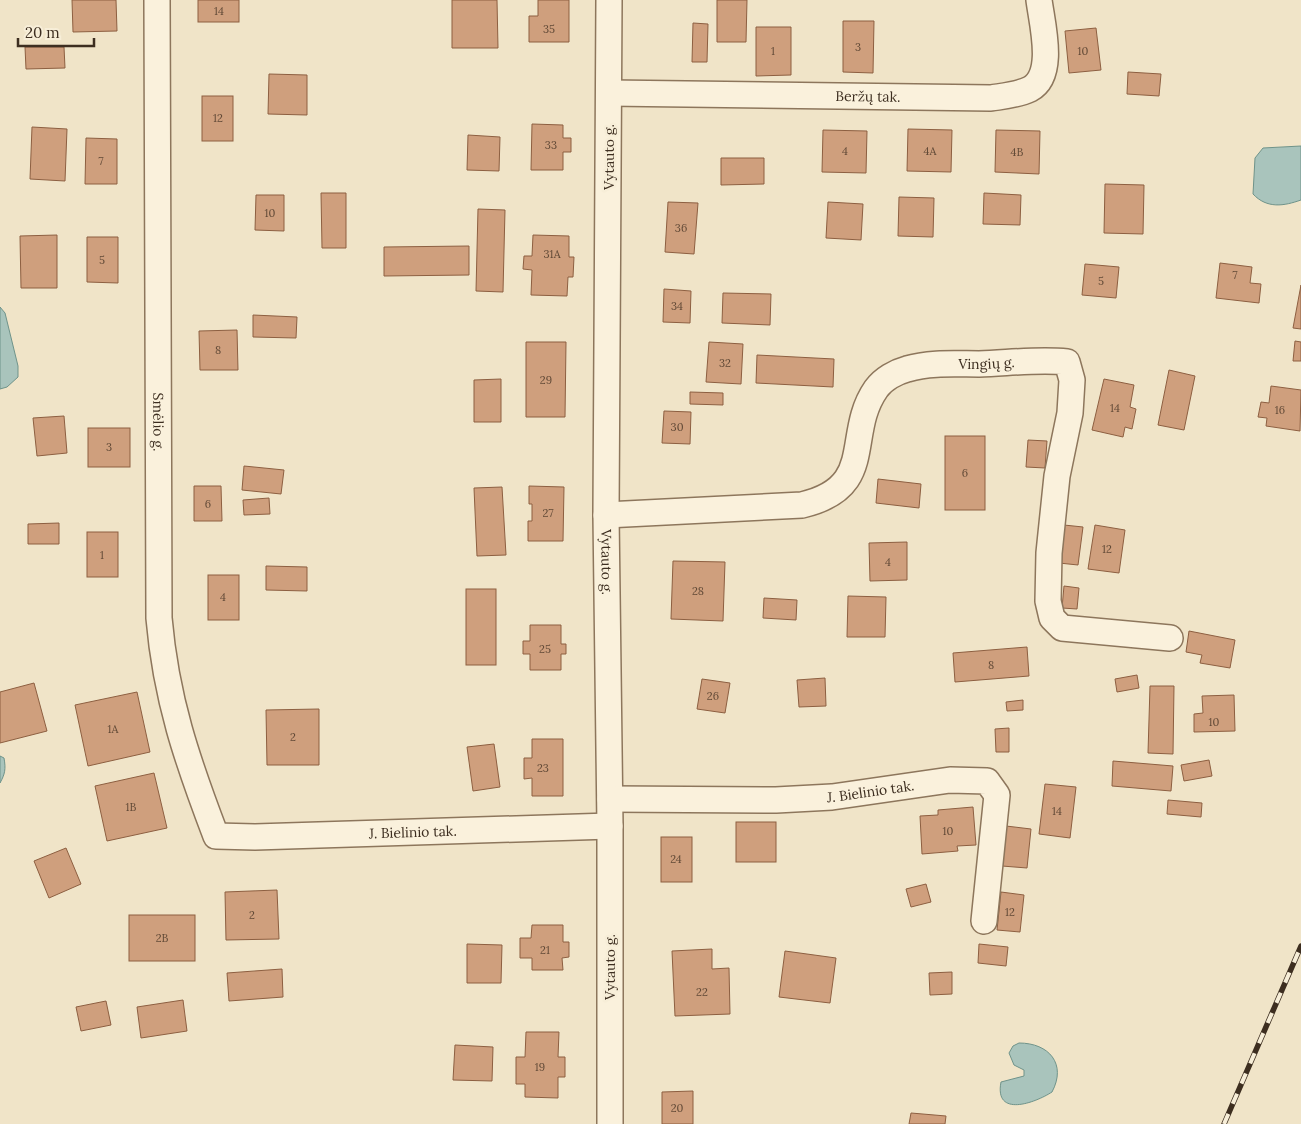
<svg xmlns="http://www.w3.org/2000/svg" width="1301" height="1124" viewBox="0 0 1301 1124" font-family="Lora,serif">
  <style>
    .water { fill: #a9c4bc; stroke: #6f938a }
    .building { fill: #cf9f7d; stroke: #8d5f41 }
    .lines { fill: none; stroke-linecap: round; stroke-linejoin: round }
    .street-casing { stroke: #8d765c; stroke-width: 28 }
    .street { stroke: #faf1dc; stroke-width: 25 }
    .rail-casing { stroke: #3d2e20; stroke-width: 5.5 }
    .rail { stroke: #f7eed8; stroke-width: 4; stroke-dasharray: 11; stroke-linecap: butt }
    .labels { text-anchor: middle; dominant-baseline: central; stroke-width: 5; stroke-linejoin: round; paint-order: stroke }
    .number-label { font-size: 11px; fill: #624a37 }
    .street-label { font-size: 14px; fill: #3d2e20; stroke: #f7eed8 }
  </style>
  <rect width="100%" height="100%" fill="#f0e4c8"/>
  <g class="water">
    <path d="M1301 146V200C1284 206 1267 209 1253 194L1255 158 1263 148Z"/>
    <polygon points="0,307 5,313 18,366 18,377 7,387 0,389"/>
    <path d="M0 756 4 758C6 769 5 774 0 783Z"/>
    <path d="M1019 1043C1049 1043 1067 1064 1052 1092 1035 1103 994 1118 1001 1082L1024 1076V1070L1014 1065 1009 1053 1013 1046Z"/>
  </g>
  <g class="building">
    <polygon points="72,0 116,0 117,31 73,32"/>
    <rect x="198" y="0" width="41" height="22"/>
    <polygon points="452,0 497,0 498,48 452,48"/>
    <polygon points="538,0 569,0 569,42 529,42 529,16 538,16"/>
    <polygon points="717,0 747,0 746,42 717,42"/>
    <polygon points="843,21 874,21 873,73 843,72"/>
    <polygon points="693,23 708,24 707,62 692,62"/>
    <polygon points="756,27 791,27 791,75 756,76"/>
    <polygon points="1096,28 1101,70 1069,73 1065,31"/>
    <polygon points="25,47 64,47 65,68 26,69"/>
    <polygon points="1128,72 1161,74 1159,96 1127,94"/>
    <polygon points="269,74 307,75 307,115 268,114"/>
    <rect x="202" y="96" width="31" height="45"/>
    <polygon points="532,124 563,125 563,138 571,138 571,152 563,152 563,170 531,170"/>
    <polygon points="32,127 67,129 65,181 30,179"/>
    <polygon points="908,129 952,130 951,172 907,171"/>
    <polygon points="823,130 867,131 866,173 822,172"/>
    <polygon points="996,130 1040,131 1039,174 995,172"/>
    <polygon points="468,135 500,137 499,171 467,170"/>
    <polygon points="86,138 117,139 117,184 85,184"/>
    <polygon points="721,158 764,158 764,184 721,185"/>
    <polygon points="1105,184 1144,185 1143,234 1104,233"/>
    <polygon points="321,193 346,193 346,248 322,248"/>
    <polygon points="984,193 1021,195 1020,225 983,224"/>
    <polygon points="256,195 284,195 284,231 255,230"/>
    <polygon points="899,197 934,198 933,237 898,236"/>
    <polygon points="668,202 698,203 694,254 665,252"/>
    <polygon points="828,202 863,204 861,240 826,238"/>
    <polygon points="478,209 505,210 503,292 476,291"/>
    <polygon points="57,235 57,288 21,288 20,236"/>
    <polygon points="533,235 569,236 569,257 574,257 573,277 568,277 567,296 531,295 532,270 523,269 524,256 532,256"/>
    <polygon points="87,237 118,237 118,283 87,282"/>
    <polygon points="469,246 469,275 384,276 384,247"/>
    <polygon points="1220,263 1252,267 1250,283 1261,284 1259,303 1216,298"/>
    <polygon points="1085,264 1119,267 1116,298 1082,295"/>
    <polygon points="1301,285 1301,329 1293,328"/>
    <polygon points="664,289 691,291 690,323 663,322"/>
    <polygon points="723,293 771,294 770,325 722,323"/>
    <polygon points="253,315 297,317 296,338 253,337"/>
    <polygon points="237,330 238,370 200,370 199,331"/>
    <polygon points="1295,341 1301,342 1301,361 1293,361"/>
    <polygon points="526,342 566,342 565,417 526,417"/>
    <polygon points="709,342 743,344 741,384 706,382"/>
    <polygon points="757,355 834,359 833,387 756,383"/>
    <polygon points="1169,370 1195,376 1184,430 1158,425"/>
    <polygon points="501,379 501,422 474,422 474,380"/>
    <polygon points="1104,379 1134,385 1130,407 1136,409 1132,429 1125,427 1123,437 1092,430"/>
    <polygon points="1271,386 1301,390 1300,431 1266,426 1267,418 1258,417 1261,402 1269,403"/>
    <polygon points="690,392 723,393 723,405 690,404"/>
    <polygon points="664,411 691,412 690,444 662,443"/>
    <polygon points="64,416 67,453 37,456 33,418"/>
    <rect x="88" y="428" width="42" height="39"/>
    <rect x="945" y="436" width="40" height="74"/>
    <polygon points="1028,440 1047,441 1045,468 1026,467"/>
    <polygon points="244,466 284,470 281,494 242,490"/>
    <polygon points="878,479 921,484 919,508 876,503"/>
    <polygon points="194,486 221,486 222,521 194,521"/>
    <polygon points="529,486 564,487 563,541 528,541 528,521 532,521 532,504 529,504"/>
    <polygon points="502,487 506,555 477,556 474,488"/>
    <polygon points="269,498 270,514 244,515 243,500"/>
    <polygon points="59,523 59,544 28,544 28,524"/>
    <polygon points="1064,525 1083,527 1078,565 1059,563"/>
    <polygon points="1095,525 1125,530 1119,573 1088,569"/>
    <rect x="87" y="532" width="31" height="45"/>
    <polygon points="907,542 907,580 870,581 869,543"/>
    <polygon points="673,561 725,562 723,621 671,619"/>
    <polygon points="266,566 307,567 307,591 266,590"/>
    <rect x="208" y="575" width="31" height="45"/>
    <polygon points="1064,586 1079,588 1077,609 1062,608"/>
    <rect x="466" y="589" width="30" height="76"/>
    <polygon points="848,596 886,597 885,637 847,637"/>
    <polygon points="764,598 797,600 796,620 763,618"/>
    <polygon points="530,625 561,625 561,644 566,644 566,654 561,654 561,670 530,670 530,654 523,654 523,641 530,641"/>
    <polygon points="1189,631 1235,640 1230,668 1200,663 1202,655 1186,652"/>
    <polygon points="1027,647 1029,676 955,682 953,653"/>
    <polygon points="1137,675 1139,688 1117,692 1115,679"/>
    <polygon points="825,678 826,706 799,707 797,680"/>
    <polygon points="702,679 730,683 725,713 697,709"/>
    <polygon points="34,683 47,731 0,743 0,692"/>
    <polygon points="1150,686 1174,686 1173,754 1148,753"/>
    <polygon points="137,692 150,752 88,766 75,705"/>
    <polygon points="1234,695 1235,731 1194,732 1194,714 1203,713 1202,696"/>
    <polygon points="1023,700 1023,710 1007,711 1006,702"/>
    <polygon points="319,709 319,765 267,765 266,710"/>
    <polygon points="1009,728 1009,752 996,752 995,729"/>
    <polygon points="532,739 563,739 563,796 532,796 532,778 524,779 524,758 532,758"/>
    <polygon points="494,744 500,787 473,791 467,747"/>
    <polygon points="1209,760 1212,776 1184,781 1181,765"/>
    <polygon points="1113,761 1173,766 1171,791 1112,786"/>
    <polygon points="154,773 167,828 107,841 95,786"/>
    <polygon points="1045,784 1076,787 1070,838 1039,834"/>
    <polygon points="1168,800 1202,803 1201,817 1167,814"/>
    <polygon points="973,807 976,845 957,846 958,851 922,854 920,816 938,815 938,810"/>
    <rect x="736" y="822" width="40" height="40"/>
    <polygon points="1006,826 1031,829 1027,868 1002,866"/>
    <rect x="661" y="837" width="31" height="45"/>
    <polygon points="66,848 81,884 49,898 34,861"/>
    <polygon points="926,884 931,902 911,907 906,889"/>
    <polygon points="277,890 279,939 226,940 225,892"/>
    <polygon points="1001,892 1024,895 1020,932 997,930"/>
    <rect x="129" y="915" width="66" height="46"/>
    <polygon points="532,925 563,925 563,942 569,942 569,957 562,958 563,970 532,970 532,958 520,958 520,938 531,938"/>
    <polygon points="467,944 502,945 501,983 467,983"/>
    <polygon points="979,944 1008,947 1006,966 978,963"/>
    <polygon points="712,949 712,969 729,968 730,1014 675,1016 672,951"/>
    <polygon points="785,951 836,958 830,1003 779,997"/>
    <polygon points="282,969 283,997 229,1001 227,973"/>
    <polygon points="952,972 952,994 930,995 929,973"/>
    <polygon points="183,1000 187,1031 141,1038 137,1007"/>
    <polygon points="106,1001 111,1025 81,1031 76,1007"/>
    <polygon points="526,1032 559,1032 558,1057 565,1057 565,1077 558,1077 558,1098 525,1097 525,1084 516,1084 516,1057 525,1057"/>
    <polygon points="455,1045 493,1047 492,1081 453,1080"/>
    <polygon points="693,1091 693,1124 662,1124 662,1092"/>
    <polygon points="911,1113 946,1116 945,1124 909,1124"/>
  </g>
  <g class="lines">
    <g class="street-casing">
      <g id="street">
        <path id="s1" d="M157 0 159 618C166 699 187 760 216 836L255 837 610 826"/>
        <path id="s2" d="M609 0 606 515 610 826V1124"/>
        <path id="s3" d="M609 93 991 98C1004 96 1018 95 1030 89 1056 75 1042 24 1039 0"/>
        <path id="s4" d="M606 515 802 505C878 487 844 435 876 389 883 379 896 372 907 369 930 362 956 364 979 364 1009 363 1038 359 1067 362L1072 380 1070 413 1057 476 1049 553 1048 601 1052 618 1062 628 1170 638"/>
        <path id="s5" d="M610 799 776 800 832 797 950 780 987 781 997 795 984 921"/>
      </g>
    </g>
    <use href="#street" class="street"/>
    <g class="rail-casing">
      <polyline id="rail" points="1224,1124 1301,946"/>
    </g>
    <use href="#rail" class="rail"/>
  </g>
  <g class="labels">
    <g class="number-label">
      <text x="219" y="11">14</text>
      <text x="549" y="29">35</text>
      <text x="858" y="47">3</text>
      <text x="773" y="51">1</text>
      <text x="1083" y="51">10</text>
      <text x="218" y="118">12</text>
      <text x="551" y="145">33</text>
      <text x="845" y="151">4</text>
      <text x="930" y="151">4A</text>
      <text x="1017" y="152">4B</text>
      <text x="101" y="161">7</text>
      <text x="270" y="213">10</text>
      <text x="681" y="228">36</text>
      <text x="552" y="254">31A</text>
      <text x="102" y="260">5</text>
      <text x="1235" y="275">7</text>
      <text x="1101" y="281">5</text>
      <text x="677" y="306">34</text>
      <text x="218" y="350">8</text>
      <text x="725" y="363">32</text>
      <text x="546" y="380">29</text>
      <text x="1115" y="408">14</text>
      <text x="1280" y="410">16</text>
      <text x="677" y="427">30</text>
      <text x="109" y="447">3</text>
      <text x="965" y="473">6</text>
      <text x="208" y="504">6</text>
      <text x="548" y="513">27</text>
      <text x="1107" y="549">12</text>
      <text x="102" y="555">1</text>
      <text x="888" y="562">4</text>
      <text x="698" y="591">28</text>
      <text x="223" y="597">4</text>
      <text x="545" y="649">25</text>
      <text x="991" y="665">8</text>
      <text x="713" y="696">26</text>
      <text x="1214" y="722">10</text>
      <text x="113" y="729">1A</text>
      <text x="293" y="737">2</text>
      <text x="543" y="768">23</text>
      <text x="131" y="807">1B</text>
      <text x="1057" y="811">14</text>
      <text x="948" y="831">10</text>
      <text x="676" y="859">24</text>
      <text x="1010" y="912">12</text>
      <text x="252" y="915">2</text>
      <text x="162" y="938">2B</text>
      <text x="545" y="950">21</text>
      <text x="702" y="992">22</text>
      <text x="540" y="1067">19</text>
      <text x="677" y="1108">20</text>
    </g>
    <g class="street-label">
      <text stroke="none"><textPath href="#s3" startOffset="259">Beržų tak.</textPath></text>
      <text transform="translate(609 157) rotate(-90)">Vytauto g.</text>
      <text stroke="none"><textPath href="#s4" startOffset="462">Vingių g.</textPath></text>
      <text stroke="none"><textPath href="#s1" startOffset="422">Smėlio g.</textPath></text>
      <text stroke="none"><textPath href="#s2" startOffset="562">Vytauto g.</textPath></text>
      <text stroke="none"><textPath href="#s5" startOffset="261">J. Bielinio tak.</textPath></text>
      <text stroke="none"><textPath href="#s1" startOffset="1041">J. Bielinio tak.</textPath></text>
      <text transform="translate(610 967) rotate(-90)">Vytauto g.</text>
    </g>
  </g>
  <path d="M18 38v8h76v-8" fill="none" stroke="#3d2e20" stroke-width="2.5"/>
  <text x="25" y="38" font-size="15" fill="#3d2e20" stroke="#f7eed8" stroke-width="4" paint-order="stroke">20 m</text>
</svg>
